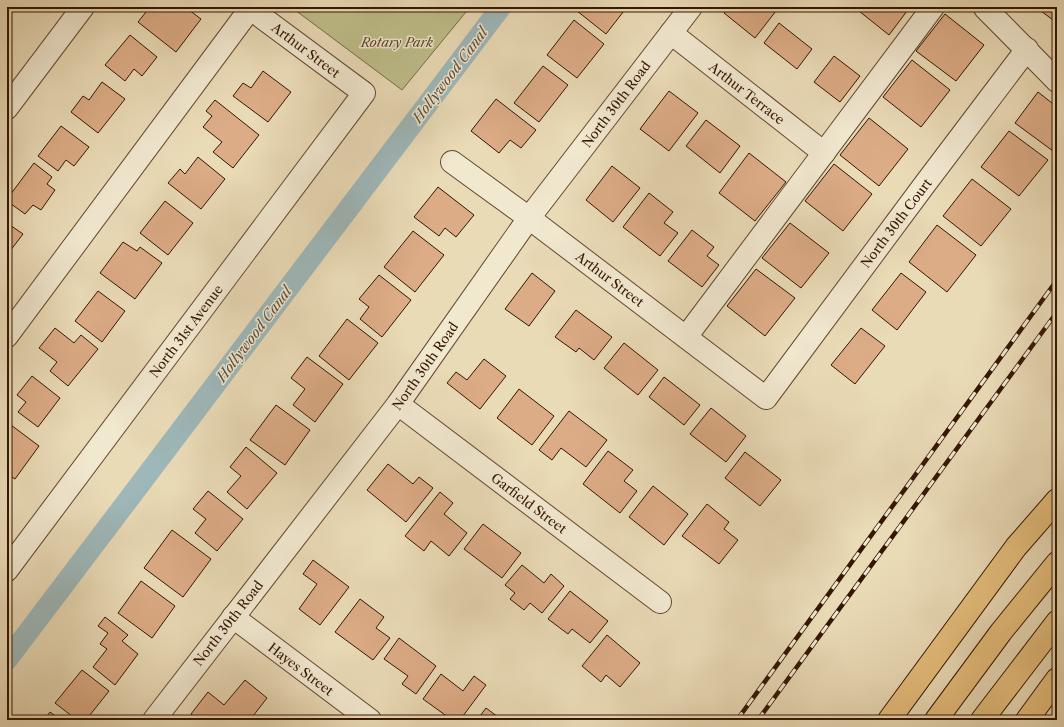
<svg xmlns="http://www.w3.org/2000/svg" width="1064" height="727" viewBox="0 0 1064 727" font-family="'Libre Caslon Text',serif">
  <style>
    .green { fill: #bdbe8a; stroke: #786a46 }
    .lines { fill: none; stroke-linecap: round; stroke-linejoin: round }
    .canal { stroke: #9eb8ba; stroke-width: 21 }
    .building { fill: #dcac86; stroke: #341601 }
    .minor-casing { stroke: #62472e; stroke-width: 24 }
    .highway-casing { stroke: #341601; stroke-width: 24 }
    .minor { stroke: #f1e8d0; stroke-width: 22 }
    .highway { stroke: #e5be7c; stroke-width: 22 }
    .rail-casing { stroke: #341601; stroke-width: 4.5 }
    .rail { stroke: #f1e8d0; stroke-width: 3; stroke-dasharray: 9; stroke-linecap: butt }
    .labels { text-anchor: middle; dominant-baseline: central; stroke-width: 3; stroke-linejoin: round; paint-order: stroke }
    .park-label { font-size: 13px; font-style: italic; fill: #5d482a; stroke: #f1e8d0 }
    .street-label { font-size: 13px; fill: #341601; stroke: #f1e8d0 }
    .water-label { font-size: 14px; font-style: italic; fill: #594f42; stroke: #f1e8d0 }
  </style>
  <rect width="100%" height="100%" fill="#eadbb7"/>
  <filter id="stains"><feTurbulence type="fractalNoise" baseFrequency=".005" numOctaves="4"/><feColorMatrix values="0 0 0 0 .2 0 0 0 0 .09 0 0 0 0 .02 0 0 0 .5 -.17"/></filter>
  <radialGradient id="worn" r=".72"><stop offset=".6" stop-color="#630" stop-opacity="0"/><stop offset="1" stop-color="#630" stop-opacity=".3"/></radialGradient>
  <polygon class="green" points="291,7 470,7 402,90"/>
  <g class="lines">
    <polyline class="canal" points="7,660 501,7"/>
  </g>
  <g class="building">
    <polygon points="150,7 185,7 201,19 176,52 138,22"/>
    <polygon points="572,7 627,7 606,34"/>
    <polygon points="729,7 779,7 755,38 724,13"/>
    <polygon points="854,7 910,7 889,35"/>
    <polygon points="1038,7 1057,7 1057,23 1037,8"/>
    <polygon points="945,14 984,45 956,81 916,51"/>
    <polygon points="574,20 604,44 577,78 547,55"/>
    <polygon points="779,23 812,49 797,69 764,43"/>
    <polygon points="130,35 157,57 142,76 134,69 125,81 105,65"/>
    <polygon points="834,56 860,76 840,102 814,82"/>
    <polygon points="912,60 950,90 921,127 883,97"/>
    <polygon points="543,66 568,85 539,122 514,103"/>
    <polygon points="263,71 291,92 268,122 233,96 243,83 251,88"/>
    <polygon points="102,82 125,99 98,133 71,112 83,96 89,100"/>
    <polygon points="669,91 698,113 669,151 640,129"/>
    <polygon points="1038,92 1057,107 1057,154 1015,123"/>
    <polygon points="496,99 536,130 521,148 510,140 499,153 471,131"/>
    <polygon points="215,100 259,135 233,168 213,152 222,142 203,127 212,116 206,111"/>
    <polygon points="869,118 908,149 879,186 840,155"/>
    <polygon points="706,120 740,146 720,173 686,146"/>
    <polygon points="61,126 89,147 74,166 66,160 58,171 38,156"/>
    <polygon points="1009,131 1048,160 1019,196 981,167"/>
    <polygon points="749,153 786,182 755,221 719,193"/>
    <polygon points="198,157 225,179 201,209 168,183 180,169 185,174"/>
    <polygon points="34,163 52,177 47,184 55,190 41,210 33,205 25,214 7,201 7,199"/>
    <polygon points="834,164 872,194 843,231 805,201"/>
    <polygon points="612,166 640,188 613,222 586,200"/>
    <polygon points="972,179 1011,209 981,246 943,216"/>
    <polygon points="438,187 474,215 456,237 445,228 439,236 414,217"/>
    <polygon points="649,193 673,212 664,223 678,233 660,256 623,227"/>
    <polygon points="165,201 193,223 168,255 140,233"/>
    <polygon points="7,223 23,234 7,255"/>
    <polygon points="790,223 829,253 801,288 762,258"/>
    <polygon points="937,225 976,255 947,292 909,262"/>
    <polygon points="692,230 714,247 707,256 719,265 702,287 668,261"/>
    <polygon points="413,231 444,255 415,292 384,267"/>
    <polygon points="123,242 137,251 140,247 162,263 135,299 100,273"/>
    <polygon points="756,269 795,298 765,336 727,306"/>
    <polygon points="532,273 555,291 529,326 505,309"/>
    <polygon points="901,273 926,292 897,330 872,310"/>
    <polygon points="379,275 411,300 382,337 360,319 369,307 359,299"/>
    <polygon points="98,291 125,311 102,342 75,321"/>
    <polygon points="576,310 612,337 594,360 579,348 576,352 555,337"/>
    <polygon points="347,319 378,343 349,380 319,356"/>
    <polygon points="55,328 74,343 81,335 98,349 68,386 50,371 57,362 39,348"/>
    <polygon points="861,328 885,346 855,384 831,365"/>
    <polygon points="624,343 658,370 638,395 604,368"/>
    <polygon points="307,357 343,384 315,422 293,405 305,389 291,378"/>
    <polygon points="484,359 506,376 480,409 447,383 456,372 467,380"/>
    <polygon points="32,376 60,398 38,427 18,412 26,402 17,395"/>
    <polygon points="664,377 700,405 684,425 649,397"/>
    <polygon points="519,389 554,416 532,445 497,418"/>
    <polygon points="276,405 310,430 285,465 250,440"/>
    <polygon points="711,408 746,436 726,462 690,434"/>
    <polygon points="569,411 607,440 586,467 561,448 552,460 539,450"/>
    <polygon points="7,422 39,446 15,479 7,474"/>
    <polygon points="246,447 277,473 247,509 227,492 241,476 230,467"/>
    <polygon points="608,451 633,470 624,481 637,491 620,513 583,484"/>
    <polygon points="745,452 781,480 760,506 725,478"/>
    <polygon points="388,464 413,484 419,477 433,488 406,522 367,490"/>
    <polygon points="653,486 688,514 664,545 629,517"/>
    <polygon points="208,491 243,519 217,551 195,533 206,519 193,509"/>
    <polygon points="440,492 453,503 444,514 467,533 449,556 431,541 424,551 405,536"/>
    <polygon points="707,504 729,522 724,529 738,540 719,564 682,536"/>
    <polygon points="483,524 521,553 502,578 464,549"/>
    <polygon points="172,530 211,559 183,597 144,568"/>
    <polygon points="313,560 349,587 320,625 299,609 317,584 303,574"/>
    <polygon points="522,565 544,583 551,574 564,586 542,613 530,603 524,610 510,599 515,593 505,585"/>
    <polygon points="141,581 175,606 152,638 118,613"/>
    <polygon points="570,591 608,621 590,643 572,629 568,634 548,619"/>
    <polygon points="360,599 384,617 376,628 390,638 373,660 335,632"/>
    <polygon points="105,617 128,635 122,641 138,654 115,685 93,667 107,649 100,644 108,633 98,626"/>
    <polygon points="607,635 640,663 620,687 606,675 601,682 582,666"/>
    <polygon points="399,638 436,666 416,694 402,684 408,676 384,659"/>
    <polygon points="82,670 109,691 86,720 77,720 55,703"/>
    <polygon points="441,674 463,691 474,676 486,685 460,720 452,720 423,699"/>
    <polygon points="245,680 267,698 250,720 199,720 191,714 208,692 224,705"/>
    <polygon points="486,708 502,720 477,720"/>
    <polygon points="50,712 61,720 44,720"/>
  </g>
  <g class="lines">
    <g class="minor-casing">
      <g id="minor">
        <polyline points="985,8 1057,81"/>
        <polyline points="671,33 824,153"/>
        <polyline points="7,108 83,7"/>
        <polyline points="452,162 529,218 766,398 925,184 1027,49"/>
        <polyline points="7,336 250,9"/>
        <polyline points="686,337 933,7"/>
        <polyline points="398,404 660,602"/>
        <polyline points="7,570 364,93 248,7"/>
        <polyline points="233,617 370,720"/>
        <polyline points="154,720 398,404 529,218 691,7"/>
      </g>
    </g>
    <g class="highway-casing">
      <g id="highway">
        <polyline points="889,720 1016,547 1057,500"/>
        <polyline points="936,720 1001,632 1057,563"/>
        <polyline points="982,720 1057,622"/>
        <polyline points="1027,720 1057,679"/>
      </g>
    </g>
    <use href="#minor" class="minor"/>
    <use href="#highway" class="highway"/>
    <g class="rail-casing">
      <g id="rail">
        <polyline points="737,720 1057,280"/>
        <polyline points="758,720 1057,312"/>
      </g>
    </g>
    <use href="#rail" class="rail"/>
  </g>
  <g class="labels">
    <g class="park-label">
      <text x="397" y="42">Rotary Park</text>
    </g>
    <g class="street-label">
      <text transform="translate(306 50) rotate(37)">Arthur Street</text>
      <text transform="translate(747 93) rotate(38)">Arthur Terrace</text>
      <text transform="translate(616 104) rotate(-53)">North 30th Road</text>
      <text transform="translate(896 223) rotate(-53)">North 30th Court</text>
      <text transform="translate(610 279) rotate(37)">Arthur Street</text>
      <text transform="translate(186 331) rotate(-53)">North 31st Avenue</text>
      <text transform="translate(425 366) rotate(-55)">North 30th Road</text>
      <text transform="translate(529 503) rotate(37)">Garfield Street</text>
      <text transform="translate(228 623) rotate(-52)">North 30th Road</text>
      <text transform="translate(301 669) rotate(37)">Hayes Street</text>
    </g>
    <g class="water-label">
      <text transform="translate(450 75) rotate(-53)">Hollywood Canal</text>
      <text transform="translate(254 334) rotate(-53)">Hollywood Canal</text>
    </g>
  </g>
  <rect width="1064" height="727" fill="none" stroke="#eadbb7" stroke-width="24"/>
  <rect x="8" y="8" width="1048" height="711" fill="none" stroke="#341601" stroke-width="2"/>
  <rect x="12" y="12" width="1040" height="703" fill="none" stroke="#341601"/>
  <rect width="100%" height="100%" filter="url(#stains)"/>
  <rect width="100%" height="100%" fill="url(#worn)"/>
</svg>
